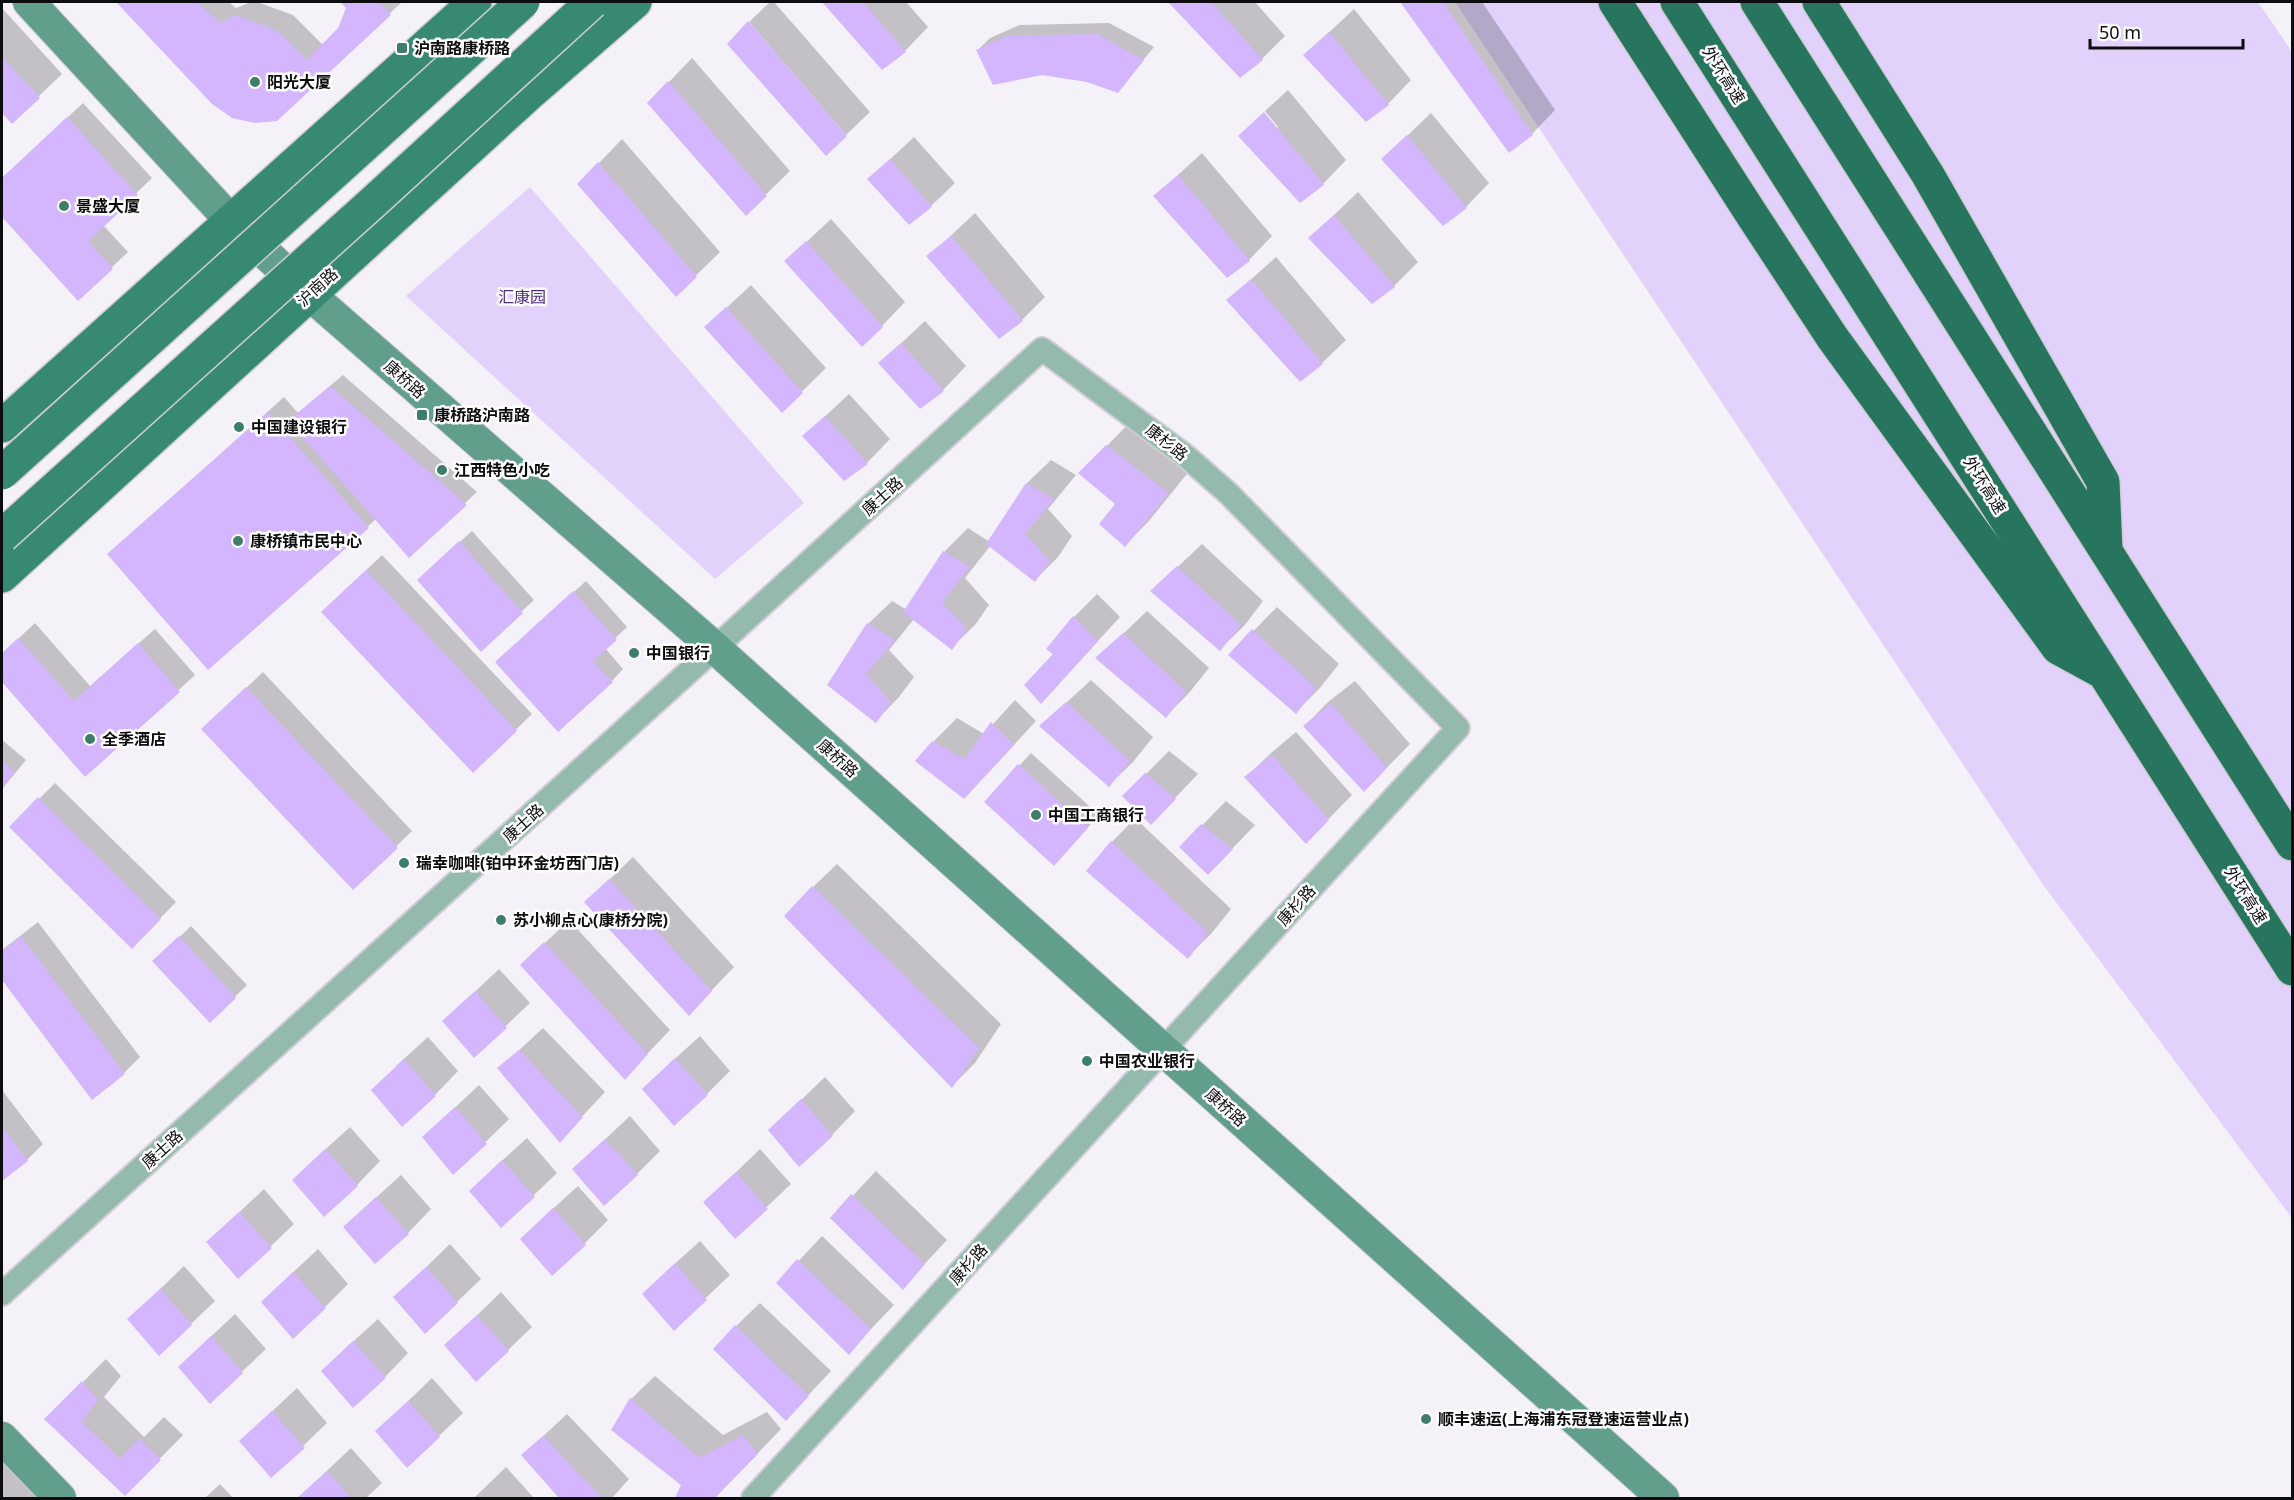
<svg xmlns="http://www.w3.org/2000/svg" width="2294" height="1500" viewBox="0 0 2294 1500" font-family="'Noto Sans','Noto Sans SC',sans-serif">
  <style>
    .green { fill: #e2d2fb }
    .shadow { fill: #0003 }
    .building { fill: #d3b6fd }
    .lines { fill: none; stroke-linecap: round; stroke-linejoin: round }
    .street-casing { stroke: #cfccd3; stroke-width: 26 }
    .secondary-casing { stroke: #cfccd3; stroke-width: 34 }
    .primary-casing { stroke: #cfccd3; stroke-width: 36 }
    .highway-casing { stroke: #cfccd3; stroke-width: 36 }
    .street { stroke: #93baac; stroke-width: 22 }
    .secondary { stroke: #619e8b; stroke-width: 32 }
    .primary { stroke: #388972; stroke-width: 33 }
    .highway { stroke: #27745f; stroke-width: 33 }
    .primary-bridge-casing { stroke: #cfccd3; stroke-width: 36; stroke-linecap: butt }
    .primary-bridge { stroke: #388972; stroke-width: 33 }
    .poi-dot { fill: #3e7d6a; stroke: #fff; stroke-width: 2 }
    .labels { text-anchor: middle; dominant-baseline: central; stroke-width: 5; stroke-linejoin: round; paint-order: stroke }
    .poi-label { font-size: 16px; font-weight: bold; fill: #0d0c0e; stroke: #fff; text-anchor: start }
    .street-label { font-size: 16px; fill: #0d0c0e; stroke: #fff }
    .park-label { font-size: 16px; fill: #532c7d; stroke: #fff }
  </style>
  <rect width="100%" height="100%" fill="#f4f1f8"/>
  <g class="green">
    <polygon points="1455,2 2258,2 2292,52 2292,1218 2044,886"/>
    <polygon points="530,187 804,503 715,579 406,296"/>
  </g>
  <g class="shadow">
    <polygon points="118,2 229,2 236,8 251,2 257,2 293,15 323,45 340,29 348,8 342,2 402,2 276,120"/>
    <polygon points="770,2 774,2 870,112 846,135 749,22"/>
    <polygon points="824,2 906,2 928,27 905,51 882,68"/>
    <polygon points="1170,2 1255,2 1285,36 1262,59 1240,76"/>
    <polygon points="1402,2 1482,2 1555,110 1532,134 1510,150"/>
    <polygon points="2,8 62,74 12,122 2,111"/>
    <polygon points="1354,9 1411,80 1388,104 1366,120 1305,55"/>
    <polygon points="1109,23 1154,47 1118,91 978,50 990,38 1020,25"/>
    <polygon points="692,58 790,171 746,214 649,103"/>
    <polygon points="1288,90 1346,160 1323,184 1240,136 1263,113 1277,128 1278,127 1265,111"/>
    <polygon points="83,103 152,178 103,225 128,252 78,299 2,215 2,178"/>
    <polygon points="1431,113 1489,183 1466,207 1444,224 1383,159"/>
    <polygon points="914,137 955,183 931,206 869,179"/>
    <polygon points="622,139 720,252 676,295 579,184"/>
    <polygon points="1202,153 1272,236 1249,260 1155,196"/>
    <polygon points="1358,192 1418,262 1394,286 1372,302 1310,238"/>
    <polygon points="975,213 1045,297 1022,320 928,257"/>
    <polygon points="831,219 905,302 882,326 786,261"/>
    <polygon points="1276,257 1346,340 1322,363 1300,380 1228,300"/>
    <polygon points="751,285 826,368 782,411 706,327"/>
    <polygon points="925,321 966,366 943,390 880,363"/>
    <polygon points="343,375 477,492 409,556 376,519 208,668 109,554 284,397 298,413"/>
    <polygon points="849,394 890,439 867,463 804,436"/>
    <polygon points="1130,422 1191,469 1148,522 1125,545 1117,504 1081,473"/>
    <polygon points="1051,460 1076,475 1048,509 1072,536 1058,557 1035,580 991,545 965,578 989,605 975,625 951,648 914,619 889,650 914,677 899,697 876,721 829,685 868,624 892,601 907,610 944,552 968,528 990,542 1027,483"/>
    <polygon points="472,531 534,600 481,649 430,569"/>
    <polygon points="1202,544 1263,601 1244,626 1220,649 1152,591"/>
    <polygon points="382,555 532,714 473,771 338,597"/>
    <polygon points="586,581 627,627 605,648 623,669 612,681 509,650"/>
    <polygon points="1097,594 1120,617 1064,678 1055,653 1074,617"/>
    <polygon points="1277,607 1339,664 1319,689 1296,712 1230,655"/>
    <polygon points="1147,611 1209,668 1189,693 1166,716 1098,658"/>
    <polygon points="35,623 90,686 155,629 195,675 85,775 2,680 2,654"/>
    <polygon points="263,672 412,831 353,888 219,714"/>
    <polygon points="1091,680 1153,737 1133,762 1109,785 1041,726"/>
    <polygon points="1355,681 1410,744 1365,790 1305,726 1328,702"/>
    <polygon points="1015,700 1036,721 988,773 933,742 957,718 984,734"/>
    <polygon points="1296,732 1352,795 1306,842 1246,777 1270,754"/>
    <polygon points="2,740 26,760 2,789"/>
    <polygon points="1169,751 1198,774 1151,823 1124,796"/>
    <polygon points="1031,753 1099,815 1066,852 986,802"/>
    <polygon points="55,783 176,902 132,947 11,827"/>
    <polygon points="1226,801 1255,825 1231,850 1181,847"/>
    <polygon points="1135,818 1231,909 1211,934 1187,957 1088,870 1112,842"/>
    <polygon points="633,857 734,967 689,1014 586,902"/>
    <polygon points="837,864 1001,1024 975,1063 952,1086 813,887"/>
    <polygon points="569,920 670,1030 625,1077 522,965"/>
    <polygon points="38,922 140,1057 124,1073 92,1098 2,978 2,950"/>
    <polygon points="191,926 247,985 210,1021 166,950"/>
    <polygon points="499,969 530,1003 474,1056 444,1021"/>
    <polygon points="543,1028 605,1092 560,1140 499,1069"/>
    <polygon points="700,1036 730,1071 707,1094 668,1065"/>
    <polygon points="428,1037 458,1071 435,1095 396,1066"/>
    <polygon points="825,1077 855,1111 832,1135 770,1130"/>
    <polygon points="479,1085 509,1119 454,1173 424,1137"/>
    <polygon points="2,1090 43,1144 27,1160 2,1179"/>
    <polygon points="630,1116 660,1151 637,1174 598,1146"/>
    <polygon points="350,1127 380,1161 357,1185 318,1156"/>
    <polygon points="527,1138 557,1173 533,1196 495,1167"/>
    <polygon points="760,1149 791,1184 735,1237 729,1179"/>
    <polygon points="876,1171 947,1240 903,1287 832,1218"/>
    <polygon points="401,1175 431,1209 408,1233 369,1204"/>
    <polygon points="578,1186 608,1220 584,1244 546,1215"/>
    <polygon points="264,1189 294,1224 270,1247 232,1219"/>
    <polygon points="822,1236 894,1305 849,1352 778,1283"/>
    <polygon points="700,1241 730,1275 674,1328 668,1270"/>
    <polygon points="450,1244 481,1279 457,1302 419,1274"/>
    <polygon points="318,1249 348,1284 325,1307 286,1279"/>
    <polygon points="184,1266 215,1301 191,1324 129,1319"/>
    <polygon points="501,1292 532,1327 508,1350 470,1322"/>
    <polygon points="760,1303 831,1371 786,1419 736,1326"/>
    <polygon points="235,1314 266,1349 210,1402 204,1343"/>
    <polygon points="378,1319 408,1353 385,1377 346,1348"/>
    <polygon points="106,1359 121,1376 104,1397 144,1437 164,1417 183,1435 125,1494 46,1419"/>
    <polygon points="655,1376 723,1435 767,1412 781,1429 715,1498 676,1498 683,1485 631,1399"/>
    <polygon points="432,1378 463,1413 439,1436 401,1408"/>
    <polygon points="297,1388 327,1423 303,1446 265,1418"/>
    <polygon points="567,1414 629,1479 612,1498 561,1498 523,1455"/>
    <polygon points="351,1448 382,1483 366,1498 298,1498"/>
    <polygon points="2,1458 38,1497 37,1498 2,1498"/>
    <polygon points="506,1467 534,1498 473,1498 475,1497"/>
    <polygon points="220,1484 233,1498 205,1498"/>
  </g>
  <g class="building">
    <polygon points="116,2 197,2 220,23 236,15 277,31 307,60 338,28 346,8 340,2 379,2 391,15 277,121 255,123 232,118 212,104"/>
    <polygon points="822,2 863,2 906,52 882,70"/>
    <polygon points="1168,2 1211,2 1263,60 1240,78"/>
    <polygon points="1400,2 1443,2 1533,135 1509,153"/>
    <polygon points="748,21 847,136 826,156 727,44"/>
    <polygon points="1329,32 1389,105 1366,122 1303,55"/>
    <polygon points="1097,34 1144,60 1118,93 1087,82 1042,75 993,85 976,50 1007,36"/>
    <polygon points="2,57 40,98 12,124 2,113"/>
    <polygon points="668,81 767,196 746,216 647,103"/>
    <polygon points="1264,112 1324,185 1300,203 1238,136"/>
    <polygon points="67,117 138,195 88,241 113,269 78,301 2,217 2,178"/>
    <polygon points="1407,135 1467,208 1443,226 1381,159"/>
    <polygon points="890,159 932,207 909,225 867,179"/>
    <polygon points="598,162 697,277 676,297 577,184"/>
    <polygon points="1178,175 1250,261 1227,278 1153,196"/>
    <polygon points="1334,215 1395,287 1372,304 1308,238"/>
    <polygon points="951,236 1023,321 999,339 926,256"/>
    <polygon points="806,241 883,327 862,347 784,261"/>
    <polygon points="1251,279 1323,364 1300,382 1226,300"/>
    <polygon points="726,307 803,393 782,413 704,327"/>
    <polygon points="901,343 944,391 920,409 878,363"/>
    <polygon points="330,386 467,505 409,558 288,421"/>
    <polygon points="268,412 369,528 208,670 107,554"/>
    <polygon points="825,416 868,464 844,481 802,436"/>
    <polygon points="1106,445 1169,493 1125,547 1099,524 1115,504 1078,473"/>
    <polygon points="1026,483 1054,499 1025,534 1050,561 1035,582 986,544"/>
    <polygon points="459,541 523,613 481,652 417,580"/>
    <polygon points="943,551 970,567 942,602 967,629 952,650 903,612"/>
    <polygon points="1177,566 1241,625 1220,651 1150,591"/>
    <polygon points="366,570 517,731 473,773 321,612"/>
    <polygon points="573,591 617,640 593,661 613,682 558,732 495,662"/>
    <polygon points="1073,616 1098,641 1041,704 1024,685 1053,654 1046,649"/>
    <polygon points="867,623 895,640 866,674 891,702 876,723 827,685"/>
    <polygon points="1252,629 1316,688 1296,714 1228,655"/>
    <polygon points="1123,633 1186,692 1166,718 1095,658"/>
    <polygon points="18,638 74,701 138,643 180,692 85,777 2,682 2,653"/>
    <polygon points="246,687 398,848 353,890 201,729"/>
    <polygon points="1066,702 1130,761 1109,787 1039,726"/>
    <polygon points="1331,703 1387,768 1364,792 1303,726"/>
    <polygon points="991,722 1014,745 964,799 915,761 932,741 964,759"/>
    <polygon points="1272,755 1329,820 1306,844 1244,777"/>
    <polygon points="2,761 15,772 2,789"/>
    <polygon points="1018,764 1088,828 1054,866 984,802"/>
    <polygon points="1145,773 1176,799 1151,825 1122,796"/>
    <polygon points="38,797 161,919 132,949 9,827"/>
    <polygon points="1201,824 1233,849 1208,875 1179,847"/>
    <polygon points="1111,841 1208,933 1188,959 1086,871"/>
    <polygon points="609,879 712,991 689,1016 584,902"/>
    <polygon points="812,886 979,1048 952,1088 784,916"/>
    <polygon points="21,936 125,1074 92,1100 2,980 2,951"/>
    <polygon points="179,936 236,998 210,1023 152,961"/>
    <polygon points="544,942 648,1054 625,1080 520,965"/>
    <polygon points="475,991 507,1028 474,1058 442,1021"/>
    <polygon points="519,1050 583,1117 560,1143 497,1068"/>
    <polygon points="675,1058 708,1095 674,1126 642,1089"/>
    <polygon points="404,1059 436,1096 402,1127 371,1090"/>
    <polygon points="801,1099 833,1136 799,1167 768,1130"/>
    <polygon points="455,1107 487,1144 453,1175 422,1137"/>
    <polygon points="2,1127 28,1161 2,1181"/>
    <polygon points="605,1139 638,1175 604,1206 572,1169"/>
    <polygon points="325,1149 358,1186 324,1217 292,1180"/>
    <polygon points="502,1160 535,1197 501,1228 469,1191"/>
    <polygon points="736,1172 768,1209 735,1239 703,1202"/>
    <polygon points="851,1194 925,1264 903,1290 830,1218"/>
    <polygon points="376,1197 409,1234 375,1264 343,1227"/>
    <polygon points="553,1208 586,1245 552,1276 520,1239"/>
    <polygon points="239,1212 272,1248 238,1279 206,1242"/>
    <polygon points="797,1259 871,1329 849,1355 776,1283"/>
    <polygon points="675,1263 707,1300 674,1331 642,1294"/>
    <polygon points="426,1267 458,1303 425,1334 393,1297"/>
    <polygon points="293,1272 326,1308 293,1339 261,1302"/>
    <polygon points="160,1289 192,1325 159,1356 127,1319"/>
    <polygon points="477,1315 509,1351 476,1382 444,1345"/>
    <polygon points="735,1325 809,1396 786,1421 713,1349"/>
    <polygon points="211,1336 243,1373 210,1404 178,1367"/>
    <polygon points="353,1341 386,1378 353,1408 321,1371"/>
    <polygon points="82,1381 98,1400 82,1422 120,1459 139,1439 161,1460 125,1496 44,1419"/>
    <polygon points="630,1398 699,1458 743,1435 758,1454 714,1498 675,1498 681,1485 611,1430"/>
    <polygon points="408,1401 440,1437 407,1468 375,1431"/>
    <polygon points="272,1411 305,1448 271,1478 239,1441"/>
    <polygon points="543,1436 602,1498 559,1498 521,1455"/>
    <polygon points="327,1471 351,1498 297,1498"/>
  </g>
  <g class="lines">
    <g class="street-casing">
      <polyline id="street" points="2,1294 715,648 1042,349 1187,457 1229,494 1458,728 753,1498"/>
    </g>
    <g class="secondary-casing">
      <g id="secondary">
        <polyline points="29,2 231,221 309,294 715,648 1663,1498"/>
        <polyline points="2,1438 60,1498"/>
      </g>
    </g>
    <g class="primary-casing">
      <g id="primary">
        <polyline points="2,426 475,2"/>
        <polyline points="2,576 529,94 635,2"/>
      </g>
    </g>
    <g class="highway-casing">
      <g id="highway">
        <polyline points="1615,2 1754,218 1832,337 2058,648 2102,672"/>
        <polyline points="1677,2 2292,969"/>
        <polyline points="1757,2 2292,844"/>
        <polyline points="1819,2 1928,175 2103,482 2106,549"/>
      </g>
    </g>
    <use href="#street" class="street"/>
    <use href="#secondary" class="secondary"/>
    <use href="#primary" class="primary"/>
    <use href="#highway" class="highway"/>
    <g class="primary-bridge-casing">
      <g id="primary-bridge">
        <polyline points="2,473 523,2"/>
        <polyline points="2,536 372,203 592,2"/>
      </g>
    </g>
    <use href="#primary-bridge" class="primary-bridge"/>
  </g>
  <g class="poi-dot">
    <rect x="396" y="42" width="12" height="12" rx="3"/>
    <circle cx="255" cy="82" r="6"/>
    <circle cx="64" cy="206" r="6"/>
    <rect x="416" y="409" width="12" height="12" rx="3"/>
    <circle cx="239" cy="427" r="6"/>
    <circle cx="442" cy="470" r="6"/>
    <circle cx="238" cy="541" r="6"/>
    <circle cx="634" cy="653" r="6"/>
    <circle cx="90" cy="739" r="6"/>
    <circle cx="1036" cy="815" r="6"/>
    <circle cx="404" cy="863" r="6"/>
    <circle cx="501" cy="920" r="6"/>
    <circle cx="1087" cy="1061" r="6"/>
    <circle cx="1426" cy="1419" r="6"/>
  </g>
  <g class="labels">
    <g class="poi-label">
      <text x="414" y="48">沪南路康桥路</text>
      <text x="267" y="82">阳光大厦</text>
      <text x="76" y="206">景盛大厦</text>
      <text x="434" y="415">康桥路沪南路</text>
      <text x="251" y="427">中国建设银行</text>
      <text x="454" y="470">江西特色小吃</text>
      <text x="250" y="541">康桥镇市民中心</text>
      <text x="646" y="653">中国银行</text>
      <text x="102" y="739">全季酒店</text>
      <text x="1048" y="815">中国工商银行</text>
      <text x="416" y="863">瑞幸咖啡(铂中环金坊西门店)</text>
      <text x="513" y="920">苏小柳点心(康桥分院)</text>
      <text x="1099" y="1061">中国农业银行</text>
      <text x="1438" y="1419">顺丰速运(上海浦东冠登速运营业点)</text>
    </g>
    <g class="street-label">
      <text transform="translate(1724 75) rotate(58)">外环高速</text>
      <text transform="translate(317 287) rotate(-42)">沪南路</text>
      <text transform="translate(405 379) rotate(41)">康桥路</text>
      <text transform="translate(1167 442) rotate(38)">康杉路</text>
      <text transform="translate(1985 485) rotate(58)">外环高速</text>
      <text transform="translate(882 496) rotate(-42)">康士路</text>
      <text transform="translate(838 758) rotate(42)">康桥路</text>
      <text transform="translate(523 823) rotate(-42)">康士路</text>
      <text transform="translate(2246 895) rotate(58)">外环高速</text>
      <text transform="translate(1296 905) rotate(-48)">康杉路</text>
      <text transform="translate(1226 1107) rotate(42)">康桥路</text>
      <text transform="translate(162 1149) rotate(-42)">康士路</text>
      <text transform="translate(968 1264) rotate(-48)">康杉路</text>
    </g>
    <g class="park-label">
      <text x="522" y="297">汇康园</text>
    </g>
  </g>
  <rect width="2294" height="1500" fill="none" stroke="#0d0c0e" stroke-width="6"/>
  <path d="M2090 39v9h153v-9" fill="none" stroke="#0d0c0e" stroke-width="3"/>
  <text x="2099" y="39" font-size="18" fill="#0d0c0e" stroke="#ffffff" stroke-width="4.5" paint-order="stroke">50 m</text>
</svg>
